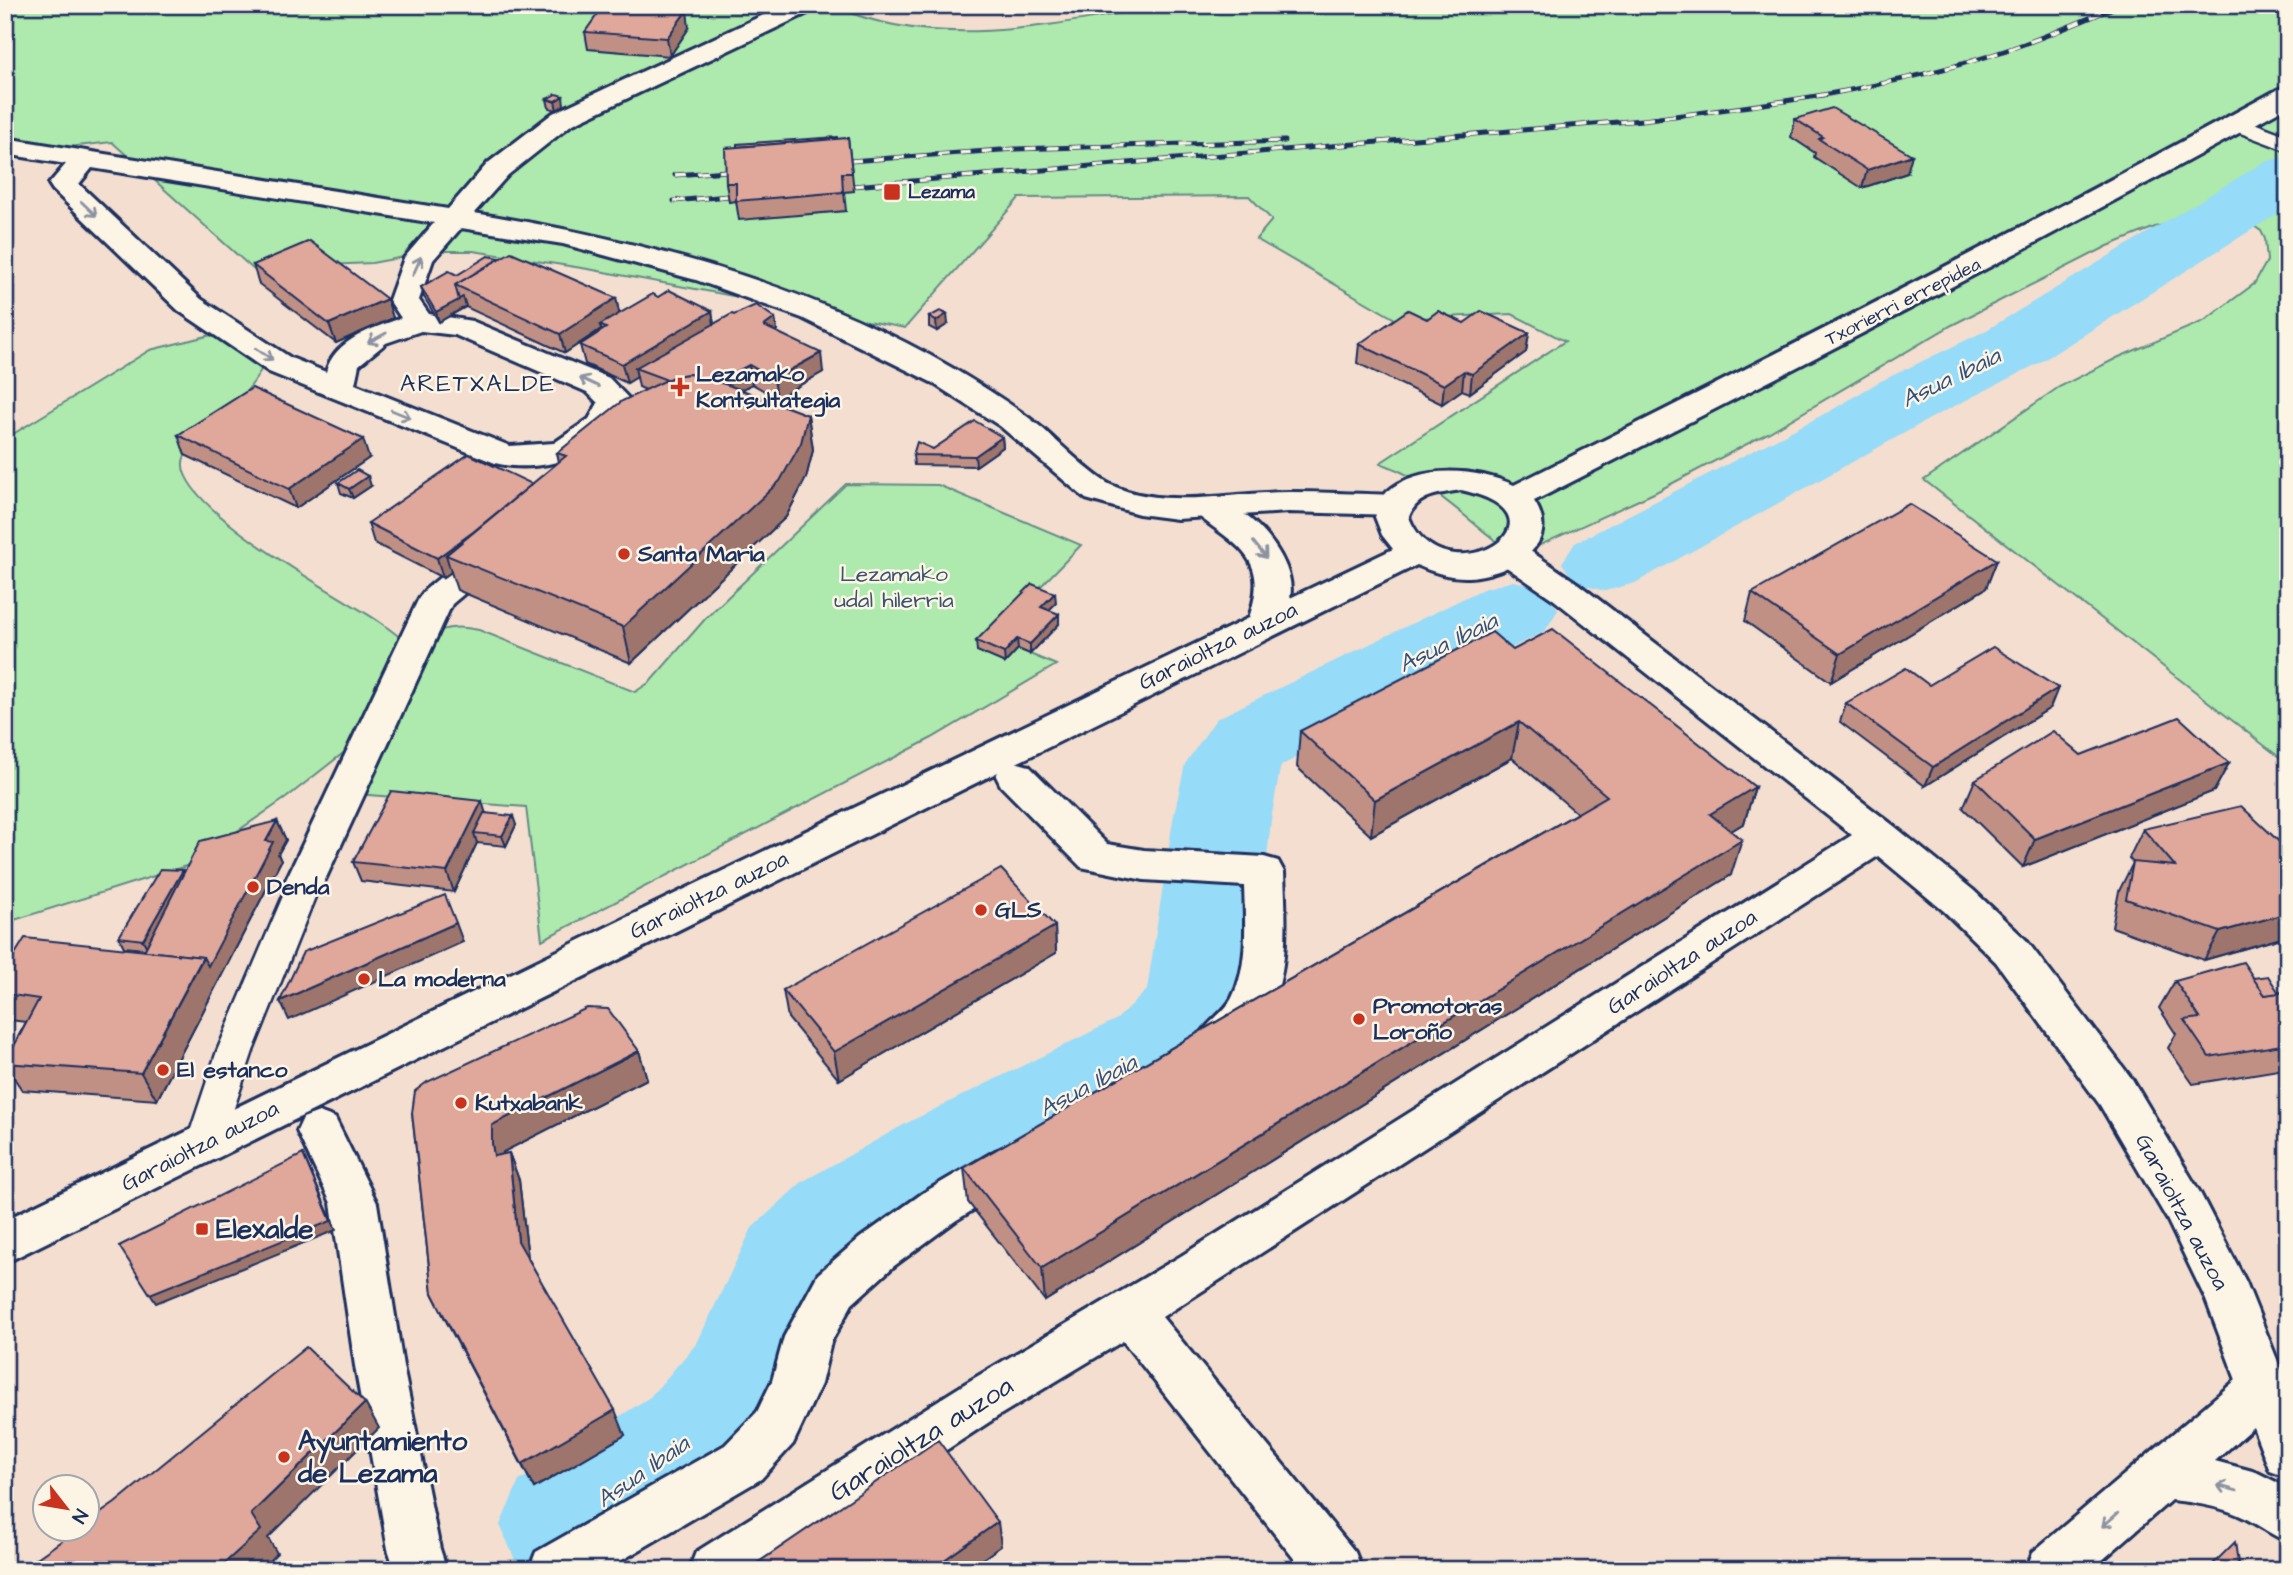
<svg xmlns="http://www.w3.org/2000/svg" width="2293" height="1575" viewBox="0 0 2293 1575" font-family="'Architects Daughter',sans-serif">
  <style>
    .green { fill: #aee9ad; stroke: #648c86; stroke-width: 2 }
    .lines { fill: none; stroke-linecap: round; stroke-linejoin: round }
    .river { fill: #96dbf8; fill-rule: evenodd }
    .lane-casing { stroke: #1b2f5e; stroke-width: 5 }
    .street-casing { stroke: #1b2f5e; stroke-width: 6 }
    .secondary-casing { stroke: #1b2f5e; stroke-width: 6 }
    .lane { fill: #fcf5e5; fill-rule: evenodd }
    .street { fill: #fcf5e5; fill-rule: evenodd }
    .secondary { fill: #fcf5e5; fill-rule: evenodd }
    .rail-casing { stroke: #1b2f5e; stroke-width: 5 }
    .rail { stroke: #fcf5e5; stroke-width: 3.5; stroke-dasharray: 11; stroke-linecap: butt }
    .wall { fill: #c19085; stroke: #1b2f5e; stroke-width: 2 }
    .shaded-wall { fill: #9d756c; stroke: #1b2f5e; stroke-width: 2 }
    .building { fill: #e0a79b; stroke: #1b2f5e; stroke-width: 2 }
    .oneway { stroke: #8c92a2 }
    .poi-dot { fill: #c8321e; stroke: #fcf5e5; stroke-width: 2.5 }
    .labels { text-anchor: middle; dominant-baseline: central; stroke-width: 5; stroke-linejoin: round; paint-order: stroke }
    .far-poi-label { font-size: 19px; font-weight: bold; fill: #1b2f5e; stroke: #fcf5e5; text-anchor: start }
    .far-street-label { font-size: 19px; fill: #1b2f5e; stroke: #fcf5e5 }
    .poi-label { font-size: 23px; font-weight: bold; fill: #1b2f5e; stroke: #fcf5e5; text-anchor: start }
    .park-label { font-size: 23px; fill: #38546e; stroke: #fcf5e5 }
    .street-label { font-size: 23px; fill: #1b2f5e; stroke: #fcf5e5 }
    .water-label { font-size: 24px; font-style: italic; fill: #34517d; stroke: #fcf5e5 }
    .neighbourhood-label { font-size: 24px; letter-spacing: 2px; fill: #1b2f5e; stroke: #fcf5e5 }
    .near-poi-label { font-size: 28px; font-weight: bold; fill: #1b2f5e; stroke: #fcf5e5; text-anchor: start }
    .near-street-label { font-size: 28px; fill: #1b2f5e; stroke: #fcf5e5 }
  </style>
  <rect width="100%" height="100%" fill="#f4decf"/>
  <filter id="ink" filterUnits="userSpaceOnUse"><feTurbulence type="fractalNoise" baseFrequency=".0143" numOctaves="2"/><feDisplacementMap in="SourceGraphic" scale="14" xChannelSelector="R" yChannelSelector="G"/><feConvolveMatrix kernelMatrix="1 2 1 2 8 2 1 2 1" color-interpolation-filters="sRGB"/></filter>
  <g filter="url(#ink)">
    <g class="green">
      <path d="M5 5H831C938 54 1058 23 1169 5H2288V764L1924 480 2059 387 2119 357 2204 321 2254 284 2267 261 2265 239 2261 231 2249 223 2216 216 2196 218 2155 227 2108 246 1952 325 1768 433 1654 493 1516 556C1470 524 1433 481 1380 463L1565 341 1512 314 1395 319 1256 239 1272 220 1249 196 1019 198 905 328 588 269 473 251H436L372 263 326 265 264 279 112 142 15 153 5 159Z"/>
      <path d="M236 329 263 365C248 404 197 426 184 458 167 503 346 599 378 621 390 629 401 638 412 647 438 630 448 623 479 630L635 692 650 682 706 618 846 484 938 485 1081 545 978 651 1005 662 1018 649 1056 665 932 738 542 940 526 807 356 794 384 721 286 798 186 866 5 923V439L150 350Z"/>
    </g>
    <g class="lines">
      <g class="river">
        <polygon points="2288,156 2288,207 2039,363 1933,417 1635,583 1605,591 1575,583 1562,563 1575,543 1832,410 1877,383 1985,331 2264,162"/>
        <polygon points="1514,581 1545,589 1558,610 1545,631 1282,765 1280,769 1271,820 1254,982 1245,1012 1230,1042 1193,1081 987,1191 884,1252 838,1298 783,1423 738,1479 611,1569 519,1569 500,1525 519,1481 650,1397 697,1343 752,1228 802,1182 907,1123 1117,1019 1147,990 1173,820 1185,764 1216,719 1483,589"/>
      </g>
      <g class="lane-casing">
        <g id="lane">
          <polygon points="2238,117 2288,136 2288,151 2230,129 2227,124 2230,119"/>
          <polygon points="305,870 317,873 321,882 253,1051 222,1144 217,1155 204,1159 191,1155 186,1144 217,1051 289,882 293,873"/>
        </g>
      </g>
      <g class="street-casing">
        <g id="street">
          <path d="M785 5H817L814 10 571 125 508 175 474 213C639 239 809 284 954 369 984 387 1015 406 1042 428 1058 442 1094 477 1111 485 1165 510 1232 492 1289 492 1324 492 1360 494 1395 495L1407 498 1412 505 1407 512 1395 515 1288 512 1177 519 1139 514 1086 499 1000 426 931 382 802 318 696 280 563 244 461 228 433 260 419 300 429 314 472 321 609 378 631 401C626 410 621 422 614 430 588 460 533 473 495 463L269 372 179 311 53 190 49 184 66 164 5 154V138L448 209 488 163 553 113ZM92 168 434 223 404 258 389 300 401 318C373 328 334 340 326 372L291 358 201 299 79 184ZM421 331 455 335 587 392 598 403 589 419 554 443 510 446 355 384 359 365 386 343Z"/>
          <polygon points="496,538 508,541 513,549 508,557 452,604 319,893 305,897 291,893 285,882 419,598 425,590 484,541"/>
          <path d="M1511 543 1523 546 1577 583 1894 826 1973 890 2026 940 2132 1079 2199 1191 2246 1282 2288 1387V1478L2270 1471 2253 1427 2215 1461 2256 1472 2288 1488V1542C2272 1535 2260 1526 2245 1518 2224 1507 2193 1502 2171 1500L2091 1570H2026L2033 1552 2236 1380 2206 1300 2167 1219 2100 1105 1996 962 1945 912 1878 856 1162 1317 1355 1552 1362 1570H1303L1123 1341 1000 1415 762 1570H689L696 1552 966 1383 1181 1256 1852 835 1553 599 1499 562 1494 554 1499 546Z"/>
          <path d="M1015 762 1029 766 1107 844 1144 850 1264 857 1278 861 1284 872C1286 929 1293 1004 1243 1044 1229 1055 1220 1057 1204 1051L1198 1039C1206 1022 1223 1015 1232 998 1249 965 1245 921 1244 886L1144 880 1081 867 1001 786 996 776 1001 766Z"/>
          <polygon points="319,1112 335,1118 377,1203 403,1366 440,1549 447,1570 395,1570 388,1549 355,1366 331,1203 297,1131 303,1118"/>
          <polygon points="1011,1145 1027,1151 1034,1164 1027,1177 955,1221 894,1266 852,1304 831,1342 821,1384 793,1444 761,1479 605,1570 529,1570 536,1552 725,1445 757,1412 772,1381 784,1337 818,1274 860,1238 923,1193 995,1151"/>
        </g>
      </g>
      <g class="secondary-casing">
        <path id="secondary" d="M2288 87V106C2039 244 1787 373 1534 501 1564 547 1508 574 1469 577 1452 578 1432 572 1417 565L5 1263V1220L656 903 1249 618C1264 573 1254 556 1216 529 1207 522 1198 517 1191 507L1196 500C1236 489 1299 557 1290 598L1393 549 1382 535 1375 517C1378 509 1381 498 1387 492 1419 463 1478 469 1514 485 1771 357 2027 227 2279 89ZM1461 490C1583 517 1442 603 1409 517 1417 494 1440 494 1461 490Z"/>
      </g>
      <use href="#lane" class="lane"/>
      <use href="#street" class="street"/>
      <use href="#secondary" class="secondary"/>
      <g class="rail-casing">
        <g id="rail">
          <polyline points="850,161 1015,149 1285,141"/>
          <polyline points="675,175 727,171"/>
          <path d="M853 186 1642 120C1764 105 1889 90 2007 50 2045 37 2083 21 2120 5"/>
          <polyline points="674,201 728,196"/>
        </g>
      </g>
      <use href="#rail" class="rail"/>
    </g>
    <g class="wall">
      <polygon points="1134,5 1177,5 1149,12"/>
      <polygon points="689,28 670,56 588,49 585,32"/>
      <polygon points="547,99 564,105 557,110 549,108"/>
      <polygon points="1795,119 1907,173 1862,188 1814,157 1815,153 1791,137"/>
      <polygon points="848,138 854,191 844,192 846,211 739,220 736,201 729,202 726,183 837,139"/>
      <polygon points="253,265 387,299 393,318 336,343 259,284"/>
      <polygon points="457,275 616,298 619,314 658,297 712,311 714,324 734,315 777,332 823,372 777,398 752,384 742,390 808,415 813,450 806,478 786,517 631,663 457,590 451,572 443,578 374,543 368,523 532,484 559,462 557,453 646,390 639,387 637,377 627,383 585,364 580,345 602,331 601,329 565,353 466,307 439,322 424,297 421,287"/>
      <polygon points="929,317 948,324 937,331 929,327"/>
      <polygon points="1427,319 1529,333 1526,352 1470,393 1462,390 1442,404 1357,363 1359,344"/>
      <polygon points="178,435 369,458 296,508 185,455"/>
      <polygon points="1002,437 1003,447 976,466 914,465 913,455 933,449"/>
      <polygon points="338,483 371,486 353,498 341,493"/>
      <polygon points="1997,560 1986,588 1831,682 1745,621 1752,593"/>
      <polygon points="1056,603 1049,610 1059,624 1030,654 1018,649 1005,663 977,651 976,641"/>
      <polygon points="1513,650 1755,787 1744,823 1731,831 1731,875 1045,1301 968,1202 964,1168 1577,813 1512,758 1371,836 1297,767 1300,731"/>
      <polygon points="1929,685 2050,708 1925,786 1840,722 1846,703"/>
      <polygon points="2081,755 2229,763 2214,791 2023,867 1963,808 1975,780"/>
      <polygon points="486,813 516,825 506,846 477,843 454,892 361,881 353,862"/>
      <polygon points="277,821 286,840 278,854 281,861 157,1100 22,1090 5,1064 5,1061 26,1022 10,1020 5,1013 5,970 144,951 145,949 124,947 119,937 184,872"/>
      <polygon points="2143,829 2288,850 2288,936 2204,960 2112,927 2119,891 2133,863 2129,858"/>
      <polygon points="1055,926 1056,953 839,1080 788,1018 783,990"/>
      <polygon points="2253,978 2279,993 2288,991 2288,1074 2284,1069 2193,1084 2168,1048 2176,1034 2159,1008 2175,981"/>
      <polygon points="639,1051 647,1079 503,1152 503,1154 509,1153 519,1180 528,1258 625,1435 534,1488 445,1319 432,1293 412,1113"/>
    </g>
    <g class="shaded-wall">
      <polygon points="1149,5 1177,5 1149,12"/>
      <polygon points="687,10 689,28 670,56 667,38"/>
      <polygon points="563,96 564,105 557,110 555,101"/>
      <polygon points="1912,155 1907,173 1862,188 1867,170"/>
      <polygon points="463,297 466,306 439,322 436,312"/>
      <polygon points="616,298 620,317 600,325 601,329 565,353 560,334"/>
      <polygon points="387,299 393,318 336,343 329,324"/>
      <polygon points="712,311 715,330 635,368 637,377 627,383 622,364"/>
      <polygon points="947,314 948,324 937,331 936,321"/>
      <polygon points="775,318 778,337 764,326"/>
      <polygon points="1529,333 1526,352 1470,393 1472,374"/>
      <polygon points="821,353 823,372 777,398 774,379"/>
      <polygon points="749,365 752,384 703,410 699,391"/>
      <polygon points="1464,371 1462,390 1442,404 1444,385"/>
      <polygon points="808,415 813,450 806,478 786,517 631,663 623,627"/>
      <polygon points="1002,437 1003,447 976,466 975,456"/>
      <polygon points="363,439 369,458 296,508 289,489"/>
      <polygon points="368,476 371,486 353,498 349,489"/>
      <polygon points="537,487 446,555 451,572 443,578 437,558"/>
      <polygon points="1997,560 1986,588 1831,682 1840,654"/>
      <polygon points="1055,593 1056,603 1042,617 1041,607"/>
      <polygon points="1059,614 1059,624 1030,654 1030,644"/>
      <polygon points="1017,639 1018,649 1005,663 1004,653"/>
      <polygon points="2058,688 2050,708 1925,786 1933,767"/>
      <polygon points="1519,722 1512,758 1371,836 1375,800"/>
      <polygon points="2229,763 2214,791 2023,867 2035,839"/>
      <polygon points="1755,787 1744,823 1700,850 1710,814"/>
      <polygon points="482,801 488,821 474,833 477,843 454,892 447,872"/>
      <polygon points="513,816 516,825 506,846 502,836"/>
      <polygon points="277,821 286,840 278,854 281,861 157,1100 141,1073"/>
      <polygon points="1742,840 1731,875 1045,1301 1042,1268"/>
      <polygon points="183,870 188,880 148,950 143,940"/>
      <polygon points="2288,913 2288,936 2204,960 2220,932"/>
      <polygon points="456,923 463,942 289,1020 280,1001"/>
      <polygon points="1055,926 1056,953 839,1080 834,1052"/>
      <polygon points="639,1051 647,1079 503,1152 503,1171 494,1156 492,1144 492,1125"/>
      <polygon points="509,1153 519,1180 529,1267 518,1241"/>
      <polygon points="303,1154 336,1230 156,1303 150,1294"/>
      <polygon points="365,1403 379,1428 268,1538 277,1553 260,1570 217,1570 251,1514"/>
      <polygon points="615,1410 625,1435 534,1488 522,1464"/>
      <polygon points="998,1522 1001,1546 967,1570 930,1570"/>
    </g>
    <g class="building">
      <polygon points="604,5 619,5 687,10 667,38 585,32"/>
      <polygon points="556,94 563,96 555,101 547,99"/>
      <polygon points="1832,108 1912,155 1867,170 1819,139 1823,137 1795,119"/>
      <polygon points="837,137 837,139 737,147 737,144"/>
      <polygon points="848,138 852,173 842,173 843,192 736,201 736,183 726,183 725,148"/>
      <polygon points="310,241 387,299 329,324 253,265"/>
      <polygon points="511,252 616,298 560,334 455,285"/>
      <polygon points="488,256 500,258 455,285 459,300 436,312 421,287 449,271 457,275"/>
      <polygon points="669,290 712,311 622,364 580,345 606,328 600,325 653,294 658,297"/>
      <polygon points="756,305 775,318 764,326 821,353 774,379 749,365 717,382 689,374 675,376 667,380 635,368 732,314 734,315"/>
      <polygon points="1408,310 1427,319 1438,311 1464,323 1481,311 1529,333 1472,374 1464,371 1444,385 1359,344"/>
      <polygon points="940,311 947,314 936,321 929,317"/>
      <polygon points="689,374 728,385 808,415 801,443 780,481 623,627 446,555 566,456 557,453 622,401 675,376"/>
      <polygon points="252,388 363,439 289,489 178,435"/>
      <polygon points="975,421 1002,437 975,456 913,455 917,442 933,449"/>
      <polygon points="469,454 532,484 473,532 437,558 368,523"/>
      <polygon points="357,470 368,476 349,489 338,483"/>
      <polygon points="1909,504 1997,560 1840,654 1752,593"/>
      <polygon points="1032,584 1055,593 1041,607 1059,614 1030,644 1017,639 1004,653 976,641"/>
      <polygon points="1553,629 1755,787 1710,814 1742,840 1042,1268 964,1168 1607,796 1519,722 1375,800 1300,731 1492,632 1513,650"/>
      <polygon points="1993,647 2058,688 1933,767 1846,703 1906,668 1929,685"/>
      <polygon points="2179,717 2229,763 2035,839 1975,780 2053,731 2081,755"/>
      <polygon points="391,791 482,801 447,872 353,862"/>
      <polygon points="2241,806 2288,850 2288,913 2220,932 2126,899 2133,862 2175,866 2143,829"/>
      <polygon points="484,813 513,816 502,836 474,833"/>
      <polygon points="277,821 266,841 273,842 208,966 203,957 144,951 200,841"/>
      <polygon points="160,869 183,870 143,940 119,937"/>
      <polygon points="1001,869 1055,926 834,1052 783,990"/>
      <polygon points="445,895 456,923 280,1001 303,952"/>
      <polygon points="25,938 203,957 141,1073 5,1063 39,999 5,994 5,970"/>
      <polygon points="2243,962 2265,995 2288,991 2288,1044 2209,1057 2184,1020 2200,1018 2175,981"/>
      <polygon points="2268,976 2279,993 2265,995 2253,978"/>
      <polygon points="587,1008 608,1009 639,1051 492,1125 492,1144 494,1156 509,1153 518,1241 615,1410 522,1464 432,1293 412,1113 415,1091 427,1082"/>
      <polygon points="303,1154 331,1221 150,1294 119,1246"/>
      <polygon points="306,1347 365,1403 251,1514 261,1530 217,1570 20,1570 77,1530 88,1530 88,1522 115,1503"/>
      <polygon points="938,1440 998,1522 930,1570 747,1570"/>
      <polygon points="2235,1542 2239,1570 2207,1570"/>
    </g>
    <defs><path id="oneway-shaft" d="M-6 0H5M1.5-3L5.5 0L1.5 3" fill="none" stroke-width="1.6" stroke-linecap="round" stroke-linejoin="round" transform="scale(1.75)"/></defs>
    <g class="oneway">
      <use href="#oneway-shaft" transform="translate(89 209) rotate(44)"/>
      <use href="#oneway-shaft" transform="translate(417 266) rotate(-66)"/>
      <use href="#oneway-shaft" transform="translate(377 338) rotate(152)"/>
      <use href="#oneway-shaft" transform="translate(264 354) rotate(34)"/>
      <use href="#oneway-shaft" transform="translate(589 382) rotate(-155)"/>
      <use href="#oneway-shaft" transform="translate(401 414) rotate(22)"/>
      <use href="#oneway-shaft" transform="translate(1260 550) rotate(51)"/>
      <use href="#oneway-shaft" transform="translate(2227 1488) rotate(-164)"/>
      <use href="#oneway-shaft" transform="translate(2110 1520) rotate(139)"/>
    </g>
  </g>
  <g class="poi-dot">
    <rect x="883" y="183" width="18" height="18" rx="3.5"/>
    <path d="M676.5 376.5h7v7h7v7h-7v7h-7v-7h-7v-7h7z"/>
    <circle cx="624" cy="554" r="7"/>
    <circle cx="253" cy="887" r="7"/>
    <circle cx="981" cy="910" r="7"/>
    <circle cx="364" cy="979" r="7"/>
    <circle cx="1359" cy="1019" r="7"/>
    <circle cx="163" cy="1070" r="7"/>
    <circle cx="461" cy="1103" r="7"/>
    <rect x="195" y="1222" width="14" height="14" rx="3.5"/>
    <circle cx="284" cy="1457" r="7"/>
  </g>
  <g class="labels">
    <g class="far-poi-label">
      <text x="908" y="192">Lezama</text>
    </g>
    <g class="far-street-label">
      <text transform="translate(1903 302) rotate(-27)">Txorierri errepidea</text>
    </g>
    <g class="poi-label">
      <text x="696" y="374">Lezamako<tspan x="696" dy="26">Kontsultategia</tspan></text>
      <text x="638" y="554">Santa Maria</text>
      <text x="267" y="887">Denda</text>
      <text x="995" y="910">GLS</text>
      <text x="378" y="979">La moderna</text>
      <text x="1373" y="1006">Promotoras<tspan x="1373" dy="26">Loroño</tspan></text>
      <text x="177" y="1070">El estanco</text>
      <text x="475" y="1103">Kutxabank</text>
    </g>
    <g class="park-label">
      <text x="894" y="574">Lezamako<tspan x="894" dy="26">udal hilerria</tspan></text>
    </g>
    <g class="street-label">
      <text transform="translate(1218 646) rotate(-26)">Garaioltza auzoa</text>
      <text transform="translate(709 895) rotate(-26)">Garaioltza auzoa</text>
      <text transform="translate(1682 962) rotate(-33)">Garaioltza auzoa</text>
      <text transform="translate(200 1146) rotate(-27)">Garaioltza auzoa</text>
      <text transform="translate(2182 1212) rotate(62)">Garaioltza auzoa</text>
    </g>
    <g class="water-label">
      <text transform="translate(1951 378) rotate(-26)">Asua Ibaia</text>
      <text transform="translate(1448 643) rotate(-26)">Asua Ibaia</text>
      <text transform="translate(1088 1086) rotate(-28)">Asua Ibaia</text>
      <text transform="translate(643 1472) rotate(-35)">Asua Ibaia</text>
    </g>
    <g class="neighbourhood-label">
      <text x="478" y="384">ARETXALDE</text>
    </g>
    <g class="near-poi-label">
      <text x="216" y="1229">Elexalde</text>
      <text x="298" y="1441">Ayuntamiento<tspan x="298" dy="32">de Lezama</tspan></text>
    </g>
    <g class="near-street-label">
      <text transform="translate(921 1439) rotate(-32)">Garaioltza auzoa</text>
    </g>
  </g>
  <rect width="2293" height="1575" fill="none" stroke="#fcf5e5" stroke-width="28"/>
  <rect x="14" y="14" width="2265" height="1547" fill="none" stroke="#1b2f5e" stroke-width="2.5" filter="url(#ink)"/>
  <g transform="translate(66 1508) rotate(121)"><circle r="33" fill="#fcf5e5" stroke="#a2a6af" stroke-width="2"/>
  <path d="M0-5L12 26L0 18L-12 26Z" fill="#c8321e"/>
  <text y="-10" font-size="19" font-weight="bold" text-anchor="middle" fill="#1b2f5e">N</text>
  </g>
</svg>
